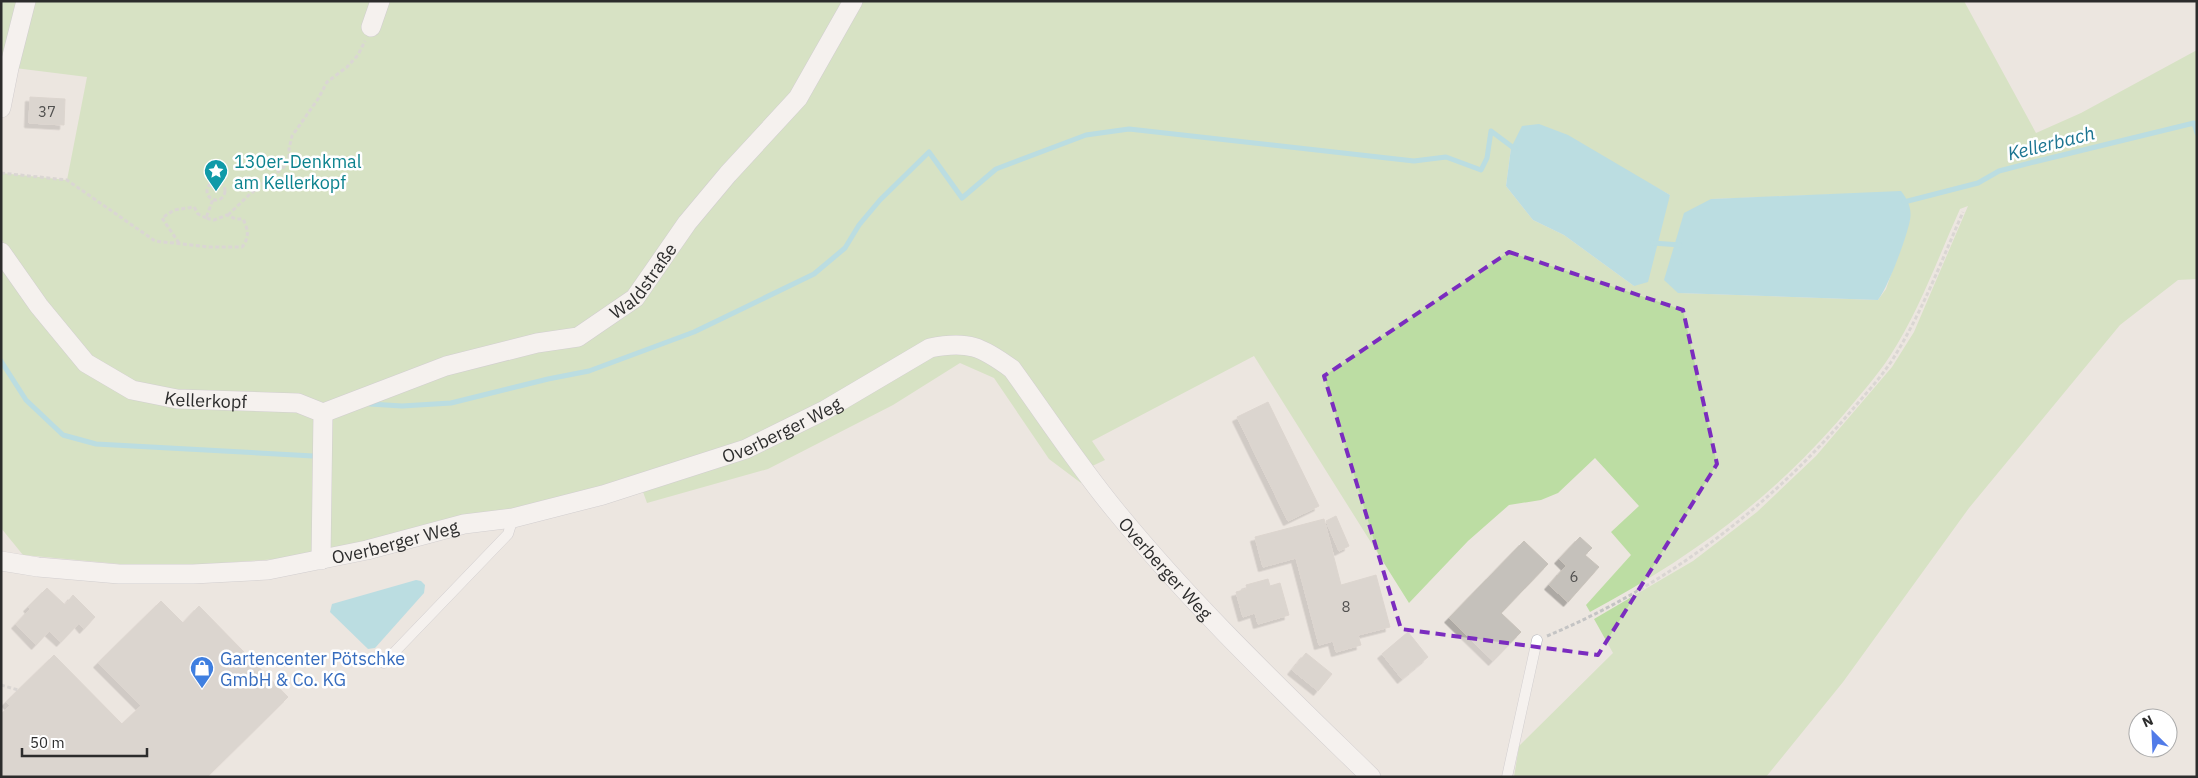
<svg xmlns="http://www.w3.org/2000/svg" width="2198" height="778" viewBox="0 0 2198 778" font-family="'IBM Plex Sans',sans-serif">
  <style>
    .green { fill: #bcdda3; fill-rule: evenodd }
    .water { fill: #7ed2e3 }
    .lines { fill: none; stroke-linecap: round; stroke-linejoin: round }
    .stream { stroke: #7ed2e3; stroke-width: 5 }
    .building { fill: #c5c1bb; stroke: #c8c2ba; filter: url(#shadow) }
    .lane-casing { stroke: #b1b3bb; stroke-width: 11 }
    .street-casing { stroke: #b1b3bb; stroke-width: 20 }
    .path { stroke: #c4c4c4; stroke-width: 3; stroke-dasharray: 4 2.5; stroke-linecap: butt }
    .lane { stroke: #fff; stroke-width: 10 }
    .street { stroke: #fff; stroke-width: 19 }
    .marked { fill: none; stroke: #7b2cbf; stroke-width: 4; stroke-dasharray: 10 6; stroke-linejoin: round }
    .labels { text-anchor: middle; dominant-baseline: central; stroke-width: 5; stroke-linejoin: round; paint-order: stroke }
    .number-label { font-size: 15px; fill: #525150 }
    .culture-label { font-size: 18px; fill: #0d838f; stroke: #fff; text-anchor: start }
    .street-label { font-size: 18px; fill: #2c2c2c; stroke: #fff }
    .shop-label { font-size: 18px; fill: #366cbe; stroke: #fff; text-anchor: start }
    .water-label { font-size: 19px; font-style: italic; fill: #1b7491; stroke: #fff }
  </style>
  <defs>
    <filter id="shadow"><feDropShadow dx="-4.5" dy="4.5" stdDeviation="0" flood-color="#0004"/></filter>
  </defs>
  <rect width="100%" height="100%" fill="#ece6e0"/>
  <g class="green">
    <polygon points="1,1 20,1 1,98"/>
    <polygon points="34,1 850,1 796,96 633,296 577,335 324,410 132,388 88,360 4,245 1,237 1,173 67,180 87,77 15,68"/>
    <path d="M857 1H1964L2036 133 2081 113 2197 50V279L2178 280 2120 325 1969 508 1843 682 1766 777H1514L1519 746 1613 653 1594 619 1693 561 1757 512 1816 456 1892 367 1914 332 1968 206 1960 209C1938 258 1919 311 1890 356 1877 376 1860 395 1845 413 1771 500 1690 558 1590 612L1586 605 1631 555 1611 532 1639 506 1595 458 1558 493 1541 500 1509 505 1468 541 1409 603 1254 356 1092 441 1105 460 1088 468 1014 367 967 340 744 447 603 492 325 556 326 417 611 318 689 224 801 99ZM1511 148 1632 174 1670 195 1634 286 1564 235 1533 220 1506 186ZM1901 192 1910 219 1886 289 1878 300 1679 293 1711 199Z"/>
    <polygon points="1,258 36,309 130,393 296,405 320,416 313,553 290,558 194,565 120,564 23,555 1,528"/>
    <polygon points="967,349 1009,373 1080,472 1081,483 1049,459 994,378 960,363 893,405 768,469 647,503 642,489 931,352"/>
  </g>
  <g class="water">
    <polygon points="1539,124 1568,135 1670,195 1648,282 1634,286 1564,235 1533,220 1506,186 1511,148 1522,126"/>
    <path d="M1901 191C1908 200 1912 209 1910 220 1906 239 1889 285 1878 300L1678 293 1664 280 1684 213 1711 199Z"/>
    <polygon points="416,580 421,581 425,585 424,593 375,648 368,649 330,612 332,604"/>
  </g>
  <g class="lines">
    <g class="stream">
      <polyline points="1904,202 1978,183 1999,171 2034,162 2194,123 2197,133"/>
      <polyline points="1653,243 1680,245"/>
      <polyline points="1,361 26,400 63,435 96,444 313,456"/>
      <polyline points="370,404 402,406 451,403 548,379 589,371 694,332 814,274 845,248 859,225 880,200 929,152 962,198 996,169 1086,135 1129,129 1414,161 1446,157 1481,170 1487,158 1491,131 1515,149"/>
    </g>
  </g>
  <g class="building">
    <polygon points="30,97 65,99 64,125 29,123"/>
    <polygon points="1268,402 1319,506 1288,521 1237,417"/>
    <polygon points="1336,516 1349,546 1339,551 1326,521"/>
    <polygon points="1324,519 1341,585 1376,575 1390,627 1358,635 1361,645 1336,652 1333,641 1319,645 1296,558 1263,567 1255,537"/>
    <polygon points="1580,537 1592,548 1585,555 1599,567 1568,602 1549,585 1566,566 1559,559"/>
    <polygon points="1524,541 1548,564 1501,613 1521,632 1493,661 1449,618"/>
    <polygon points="1268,579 1270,586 1280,583 1289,615 1258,624 1255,613 1243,617 1236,592 1247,589 1246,585"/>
    <polygon points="47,588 65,605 73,595 95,617 84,629 79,623 61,642 49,631 36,645 16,624 30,609 28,607"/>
    <polygon points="161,601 183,623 199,606 288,697 207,777 1,777 1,714 10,706 6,702 54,655 122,724 141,706 98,663"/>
    <polygon points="1408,632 1428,657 1402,679 1382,654"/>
    <polygon points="1306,653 1332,674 1318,691 1292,670"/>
  </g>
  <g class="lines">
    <g class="lane-casing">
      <g id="lane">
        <polyline points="384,663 508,534 513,518"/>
        <polyline points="1507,777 1537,640"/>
      </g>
    </g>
    <g class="street-casing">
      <g id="street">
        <polyline points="371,27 380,1"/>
        <polyline points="1,108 9,68 26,1"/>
        <path id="s1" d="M1 252 39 306 86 363 132 390 177 399 298 403 323 413 321 560"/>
        <path id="s2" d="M323 413 446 366 537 343 578 337 635 298 687 223 728 174 798 98 853 1"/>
        <path id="s3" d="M1 561 38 567 119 574H193L268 570 367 550 464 524 513 518 603 495 746 449 825 410 930 348C968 340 982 347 1012 369 1046 416 1078 465 1115 510 1193 606 1283 691 1371 777"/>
      </g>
    </g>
    <g class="path">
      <path d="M1 173 67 180 155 241 209 247H242C250 237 248 229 243 219H236L227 215 214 220 206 218 213 199"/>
      <circle cx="216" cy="191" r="9"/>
      <polyline points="228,215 250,194 284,167 289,160 289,149 292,136 318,99 327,82 347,67 358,55 365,41"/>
      <polyline points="179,243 162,218 174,210 194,207 198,214 206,218"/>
      <path d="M1547 636C1662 588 1765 511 1846 417 1861 399 1878 381 1891 362 1921 315 1941 262 1963 212"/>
      <polyline points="1,685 18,690"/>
    </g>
    <use href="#lane" class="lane"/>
    <use href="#street" class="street"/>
  </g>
  <path d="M0 0H2198V778H0ZM1509 252 1683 310 1717 464 1598 655 1401 629 1324 376Z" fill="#ece6e0" fill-opacity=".55" fill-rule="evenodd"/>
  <path class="marked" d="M1509 252 1683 310 1717 464 1598 655 1401 629 1324 376Z"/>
  <defs>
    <g id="sight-pin" transform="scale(1.25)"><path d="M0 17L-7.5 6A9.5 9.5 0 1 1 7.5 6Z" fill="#0f9aa8" stroke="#fff"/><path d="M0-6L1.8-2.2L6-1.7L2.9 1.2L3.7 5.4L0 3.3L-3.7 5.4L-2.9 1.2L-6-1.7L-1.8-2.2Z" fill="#fff"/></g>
    <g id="shop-pin" transform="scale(1.25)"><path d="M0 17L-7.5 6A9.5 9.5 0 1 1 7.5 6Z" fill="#3f7fe0" stroke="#fff"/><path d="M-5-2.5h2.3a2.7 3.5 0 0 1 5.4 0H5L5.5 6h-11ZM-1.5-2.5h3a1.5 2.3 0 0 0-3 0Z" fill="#fff"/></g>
  </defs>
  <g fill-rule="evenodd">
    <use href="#sight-pin" x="216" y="171"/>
    <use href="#shop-pin" x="202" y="668"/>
  </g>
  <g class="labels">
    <g class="number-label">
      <text x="47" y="111">37</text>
      <text x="1574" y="576">6</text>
      <text x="1346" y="606">8</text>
    </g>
    <g class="culture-label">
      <text x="234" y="161">130er-Denkmal<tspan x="234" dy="21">am Kellerkopf</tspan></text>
    </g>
    <g class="street-label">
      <text stroke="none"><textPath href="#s2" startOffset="354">Waldstraße</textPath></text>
      <text stroke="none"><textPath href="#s1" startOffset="268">Kellerkopf</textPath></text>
      <text stroke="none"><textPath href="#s3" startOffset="802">Overberger Weg</textPath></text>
      <text stroke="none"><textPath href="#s3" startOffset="398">Overberger Weg</textPath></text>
      <text stroke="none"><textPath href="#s3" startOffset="1312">Overberger Weg</textPath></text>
    </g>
    <g class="shop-label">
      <text x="220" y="658">Gartencenter Pötschke<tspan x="220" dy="21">GmbH &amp; Co. KG</tspan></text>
    </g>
    <g class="water-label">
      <text transform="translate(2051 143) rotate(-14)">Kellerbach</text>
    </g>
  </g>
  <rect width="2198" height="778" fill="none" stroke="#2c2c2c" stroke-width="5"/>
  <g transform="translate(2153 733) rotate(336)"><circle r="24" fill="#ffffff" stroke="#ababab"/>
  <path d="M0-4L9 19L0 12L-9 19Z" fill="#517be8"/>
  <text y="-8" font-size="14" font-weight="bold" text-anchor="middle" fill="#2c2c2c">N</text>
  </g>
  <path d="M22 748v8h125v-8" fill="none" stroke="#2c2c2c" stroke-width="2.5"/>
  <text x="30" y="748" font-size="15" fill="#2c2c2c" stroke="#ffffff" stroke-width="4" paint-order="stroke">50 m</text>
</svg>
